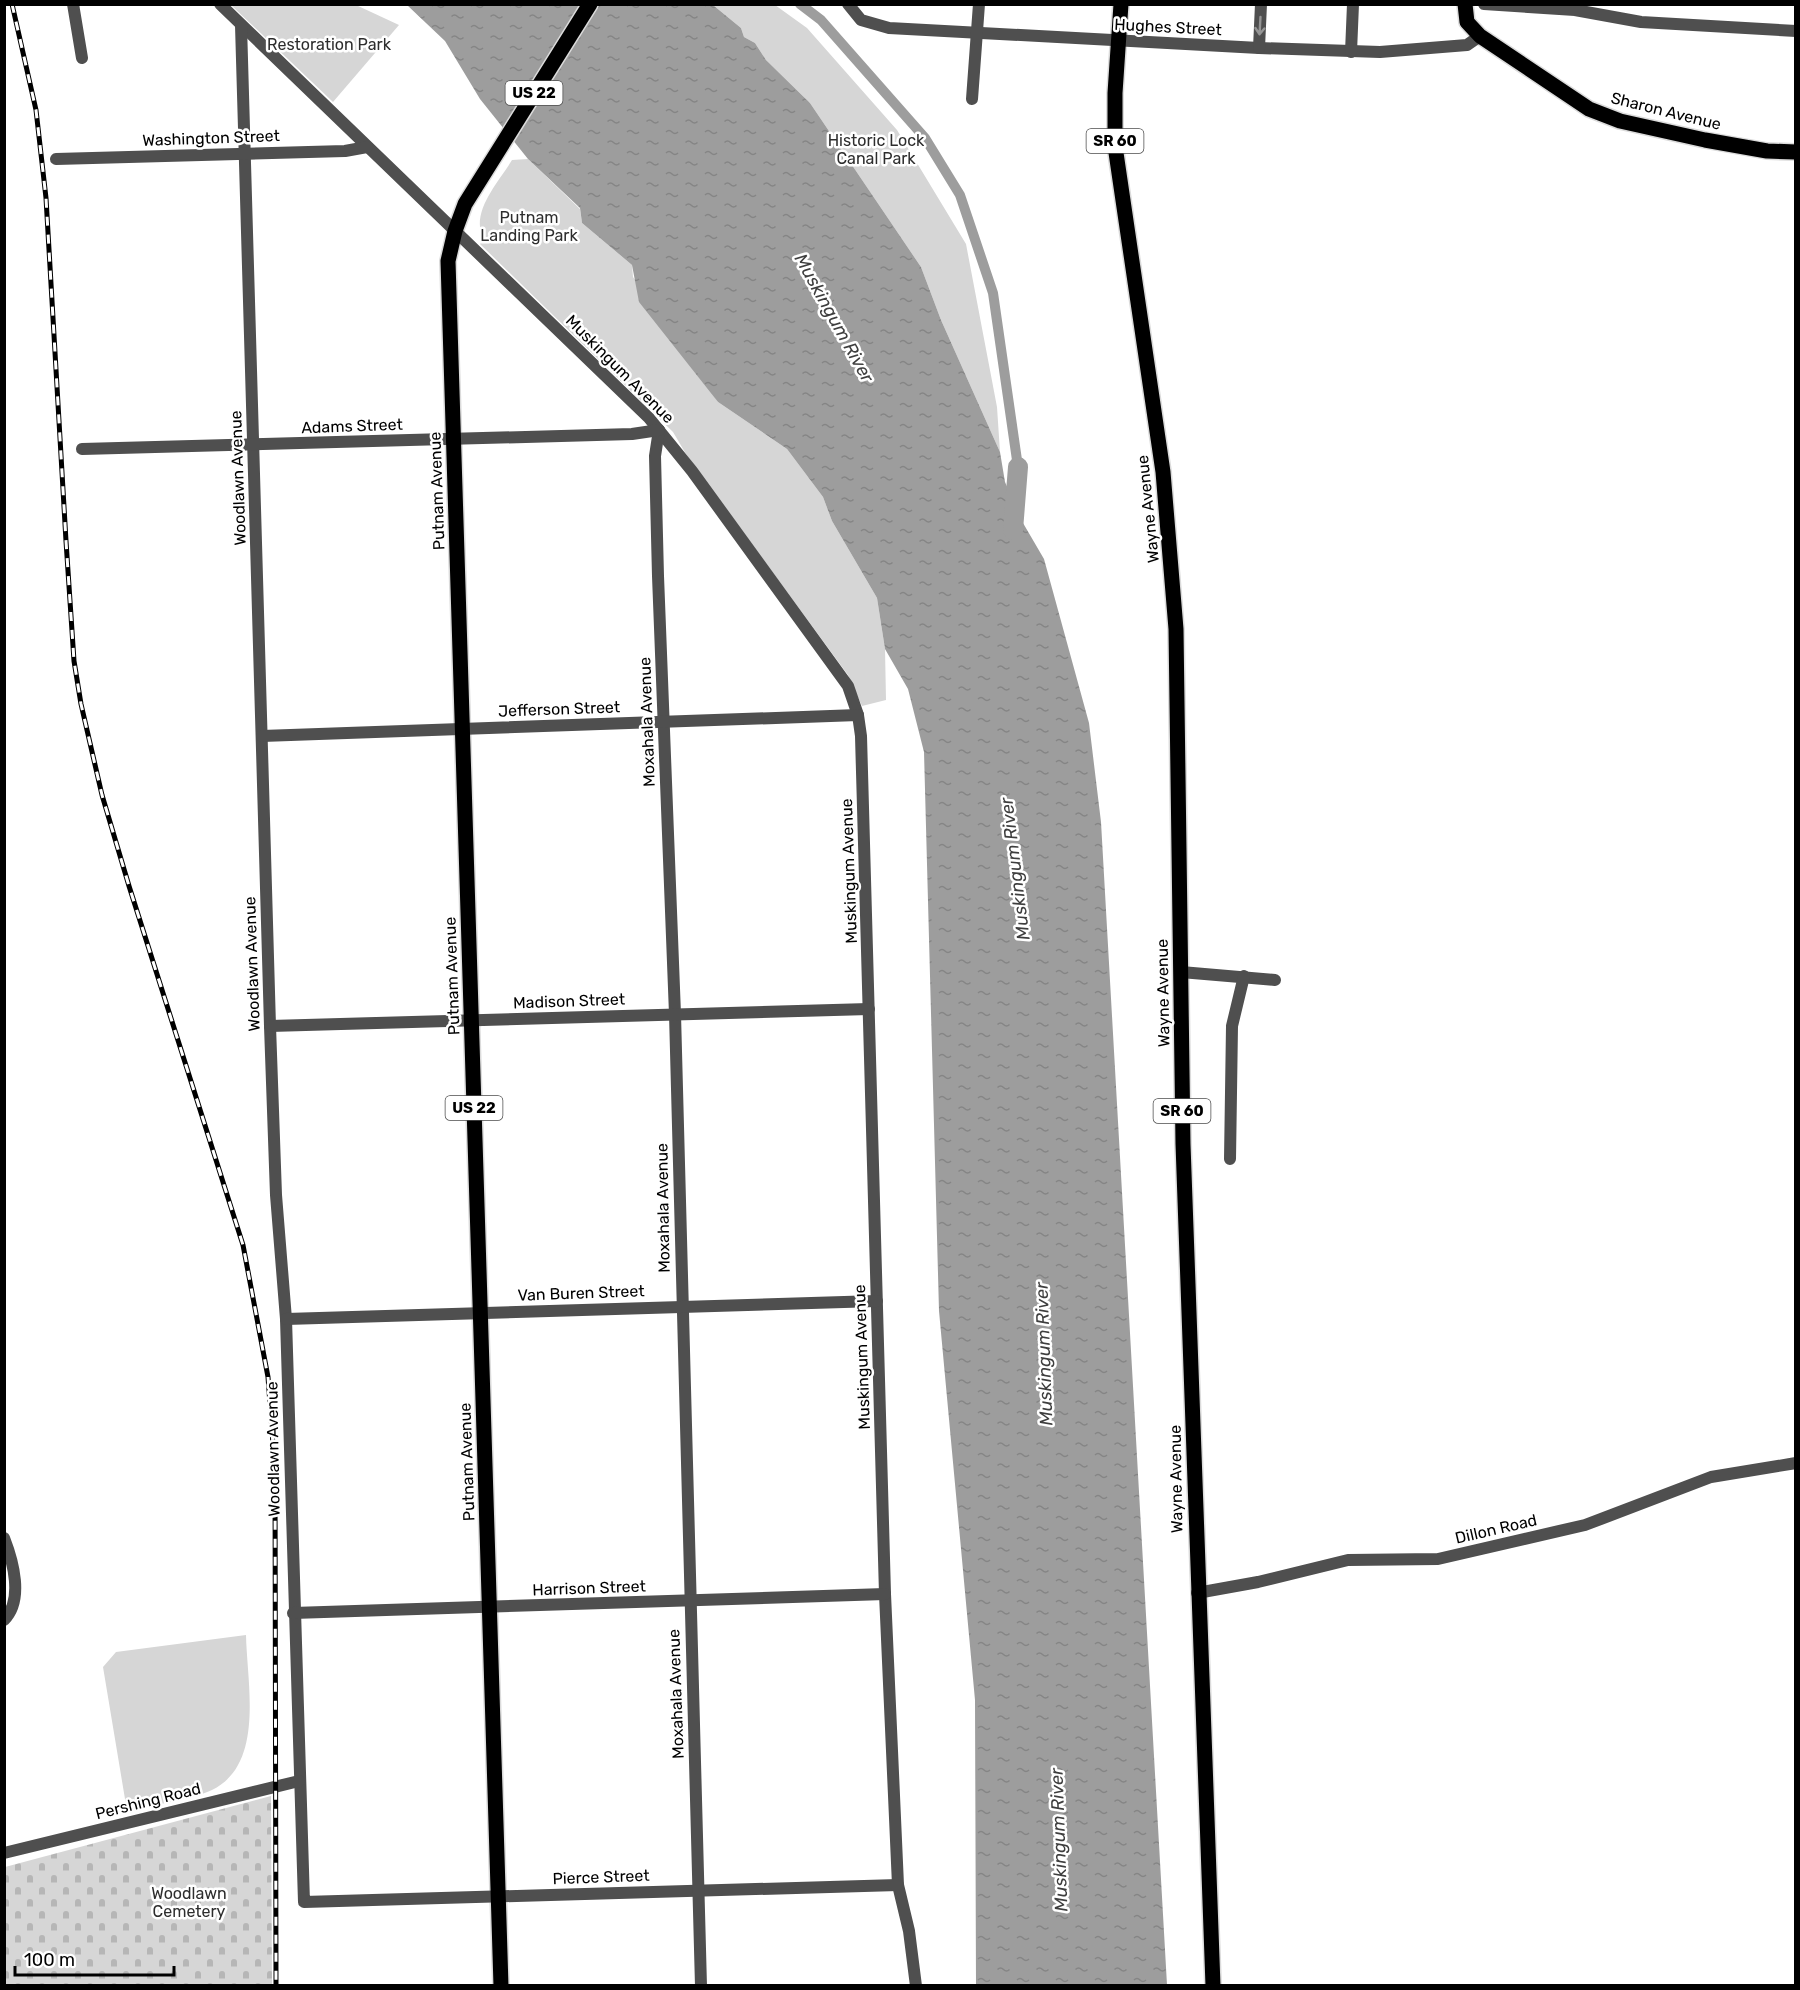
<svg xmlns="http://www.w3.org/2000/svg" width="1800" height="1990" viewBox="0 0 1800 1990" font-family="Rubik,sans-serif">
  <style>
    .cemetery { fill: url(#cemetery-stones) }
    .park { fill: #d6d6d6 }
    .water { fill: url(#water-ripples) }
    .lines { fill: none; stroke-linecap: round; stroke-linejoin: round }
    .canal { stroke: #9d9d9d; stroke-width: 10 }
    .river { stroke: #9d9d9d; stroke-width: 20 }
    .major-casing { stroke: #dbdbdb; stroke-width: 18 }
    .minor { stroke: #4f4f4f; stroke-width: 12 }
    .major { stroke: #000; stroke-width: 15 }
    .rail-casing { stroke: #000; stroke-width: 5 }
    .rail { stroke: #fff; stroke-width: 3; stroke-dasharray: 9; stroke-linecap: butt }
    .oneway { stroke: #959595 }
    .labels { text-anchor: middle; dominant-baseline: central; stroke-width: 5; stroke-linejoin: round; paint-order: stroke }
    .shield { fill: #fff; stroke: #4c4c4c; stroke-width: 1.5 }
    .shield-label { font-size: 15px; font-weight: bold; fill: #000 }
    .street-label { font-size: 16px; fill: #000; stroke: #fff }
    .park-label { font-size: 16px; fill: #2d2d2d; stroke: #fff }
    .water-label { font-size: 18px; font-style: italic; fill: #3e3e3e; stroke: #fff }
  </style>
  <defs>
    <pattern id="cemetery-stones" width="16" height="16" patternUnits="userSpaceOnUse" patternTransform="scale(1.5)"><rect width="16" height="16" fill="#d6d6d6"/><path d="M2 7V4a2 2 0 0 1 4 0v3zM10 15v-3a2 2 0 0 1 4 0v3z" fill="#b6b6b6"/></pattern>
    <pattern id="water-ripples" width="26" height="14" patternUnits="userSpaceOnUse" patternTransform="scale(1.5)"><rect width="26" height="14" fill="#9d9d9d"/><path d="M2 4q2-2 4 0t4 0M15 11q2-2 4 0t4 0" fill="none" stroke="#858585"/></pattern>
  </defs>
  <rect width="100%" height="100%" fill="#fff"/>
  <polygon class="cemetery" points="271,1796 272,1985 5,1985 5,1867"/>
  <g class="park">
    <polygon points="231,5 356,5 399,25 333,102"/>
    <polygon points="713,5 775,5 807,28 897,130 966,244 997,407 1000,452 941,320 921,267 810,103 766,60 755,43 744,37 741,28"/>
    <path d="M528 159 580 209 582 223 632 265 633 277 718 402 787 449 823 497 832 521 877 598 885 649 886 700 862 706 848 675 686 454 673 432 480 244 484 240C469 213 498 183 512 160Z"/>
    <path d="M246 1635C247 1684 265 1764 212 1790 191 1800 151 1805 127 1811L103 1667 116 1652Z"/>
  </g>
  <polygon class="water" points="407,5 713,5 741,28 744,37 755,43 766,60 810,103 921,267 941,320 1000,452 1005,482 1023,523 1044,559 1089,723 1101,822 1167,1985 976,1985 975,1700 939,1311 924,752 908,689 885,649 877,598 832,521 823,497 787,449 718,402 639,302 632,265 582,223 580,208 528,159 480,99 445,41"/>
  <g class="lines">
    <polyline class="canal" points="800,4 821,20 925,138 960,195 993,293 1018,467"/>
    <polyline class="river" points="1013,530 1018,467"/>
    <g class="major-casing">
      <g id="major">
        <polyline points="1121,4 1115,93 1115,146 1163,472 1176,629 1183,1144 1213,1986"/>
        <polyline points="1465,4 1467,22 1480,36 1589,109 1620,121 1705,140 1767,151 1796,152"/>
        <polyline points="501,1986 448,261 455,231 465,204 590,4"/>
      </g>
    </g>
    <g class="minor">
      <polyline points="73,4 82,58"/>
      <polyline points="220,4 649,418 692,471 848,686 858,715 861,736 885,1594 898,1885 909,1931 916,1986"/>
      <polyline points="848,4 861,20 889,28 1259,48 1380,52 1467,45 1480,36"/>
      <polyline points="1484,4 1575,10 1641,22 1796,31"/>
      <polyline points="241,25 270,1026 276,1195 286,1319 304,1902 898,1885"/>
      <polyline points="1259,48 1261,4"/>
      <polyline points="1351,52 1353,4"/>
      <polyline points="972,99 979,4"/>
      <polyline points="56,159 345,151 367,147"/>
      <polyline points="659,430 655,456 658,576 675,1014 701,1986"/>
      <polyline points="82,449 632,434 659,430"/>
      <polyline points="262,736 858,715"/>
      <polyline points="1181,972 1275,980"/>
      <polyline points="270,1026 869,1009"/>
      <polyline points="1230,1159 1232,1026 1244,976"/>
      <polyline points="286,1319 877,1301"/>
      <path d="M4 1538C13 1561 24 1600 4 1620"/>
      <polyline points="1197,1593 1258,1582 1348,1560 1438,1559 1585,1525 1711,1477 1796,1463"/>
      <polyline points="293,1613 885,1594"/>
      <polyline points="4,1853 299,1781"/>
    </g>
    <use href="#major" class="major"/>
    <g class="rail-casing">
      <polyline id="rail" points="12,4 36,110 46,198 66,541 74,661 81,704 102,795 129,886 243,1245 268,1377 275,1471 276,1986"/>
    </g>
    <use href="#rail" class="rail"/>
  </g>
  <defs><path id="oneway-shaft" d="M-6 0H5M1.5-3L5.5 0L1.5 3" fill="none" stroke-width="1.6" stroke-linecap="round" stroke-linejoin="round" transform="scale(1.5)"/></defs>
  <use class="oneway" href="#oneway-shaft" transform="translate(1260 26) rotate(93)"/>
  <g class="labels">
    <g class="shield">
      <rect x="505.5" y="81" width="57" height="24" rx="4.5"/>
      <rect x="1086.5" y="129" width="57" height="24" rx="4.5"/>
      <rect x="445.5" y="1096" width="57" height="24" rx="4.5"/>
      <rect x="1153.5" y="1099" width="57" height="24" rx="4.5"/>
    </g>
    <g class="shield-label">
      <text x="534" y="93">US 22</text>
      <text x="1115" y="141">SR 60</text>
      <text x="474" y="1108">US 22</text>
      <text x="1182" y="1111">SR 60</text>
    </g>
    <g class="street-label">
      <text transform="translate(1168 27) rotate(3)">Hughes Street</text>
      <text transform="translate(1666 111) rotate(14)">Sharon Avenue</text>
      <text transform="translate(211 138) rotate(-2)">Washington Street</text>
      <text transform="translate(620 369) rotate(45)">Muskingum Avenue</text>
      <text transform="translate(352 426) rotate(-2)">Adams Street</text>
      <text transform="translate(238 478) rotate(-92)">Woodlawn Avenue</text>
      <text transform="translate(437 491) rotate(-92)">Putnam Avenue</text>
      <text transform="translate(1148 509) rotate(-96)">Wayne Avenue</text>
      <text transform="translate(559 709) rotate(-2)">Jefferson Street</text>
      <text transform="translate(647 722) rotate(-92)">Moxahala Avenue</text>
      <text transform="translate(849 871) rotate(-92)">Muskingum Avenue</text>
      <text transform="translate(252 964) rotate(-92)">Woodlawn Avenue</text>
      <text transform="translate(452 976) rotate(-92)">Putnam Avenue</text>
      <text transform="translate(1163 993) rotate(-91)">Wayne Avenue</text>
      <text transform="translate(569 1001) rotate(-2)">Madison Street</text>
      <text transform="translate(663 1208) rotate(-91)">Moxahala Avenue</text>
      <text transform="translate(581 1293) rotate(-2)">Van Buren Street</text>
      <text transform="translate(862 1357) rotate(-92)">Muskingum Avenue</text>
      <text transform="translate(273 1449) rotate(-91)">Woodlawn Avenue</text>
      <text transform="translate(467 1462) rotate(-92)">Putnam Avenue</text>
      <text transform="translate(1176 1479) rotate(-91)">Wayne Avenue</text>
      <text transform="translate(1496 1529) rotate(-13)">Dillon Road</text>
      <text transform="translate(589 1588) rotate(-2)">Harrison Street</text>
      <text transform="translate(676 1694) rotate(-92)">Moxahala Avenue</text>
      <text transform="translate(148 1801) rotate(-14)">Pershing Road</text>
      <text transform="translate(601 1877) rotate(-2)">Pierce Street</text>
    </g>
    <g class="park-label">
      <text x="329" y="44">Restoration Park</text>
      <text x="876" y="140">Historic Lock<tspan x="876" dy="18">Canal Park</tspan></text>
      <text x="529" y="217">Putnam<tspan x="529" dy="18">Landing Park</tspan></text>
      <text x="189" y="1893">Woodlawn<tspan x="189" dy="18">Cemetery</tspan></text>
    </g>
    <g class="water-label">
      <text transform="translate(834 318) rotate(61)">Muskingum River</text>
      <text transform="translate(1015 869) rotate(-97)">Muskingum River</text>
      <text transform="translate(1044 1354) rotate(-92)">Muskingum River</text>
      <text transform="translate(1059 1840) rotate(-92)">Muskingum River</text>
    </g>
  </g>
  <rect width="1800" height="1990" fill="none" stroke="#000000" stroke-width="12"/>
  <path d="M15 1966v9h159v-9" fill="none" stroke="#000000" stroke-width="3"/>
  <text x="24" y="1966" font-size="18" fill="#000000" stroke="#ffffff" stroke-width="4.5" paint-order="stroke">100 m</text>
</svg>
